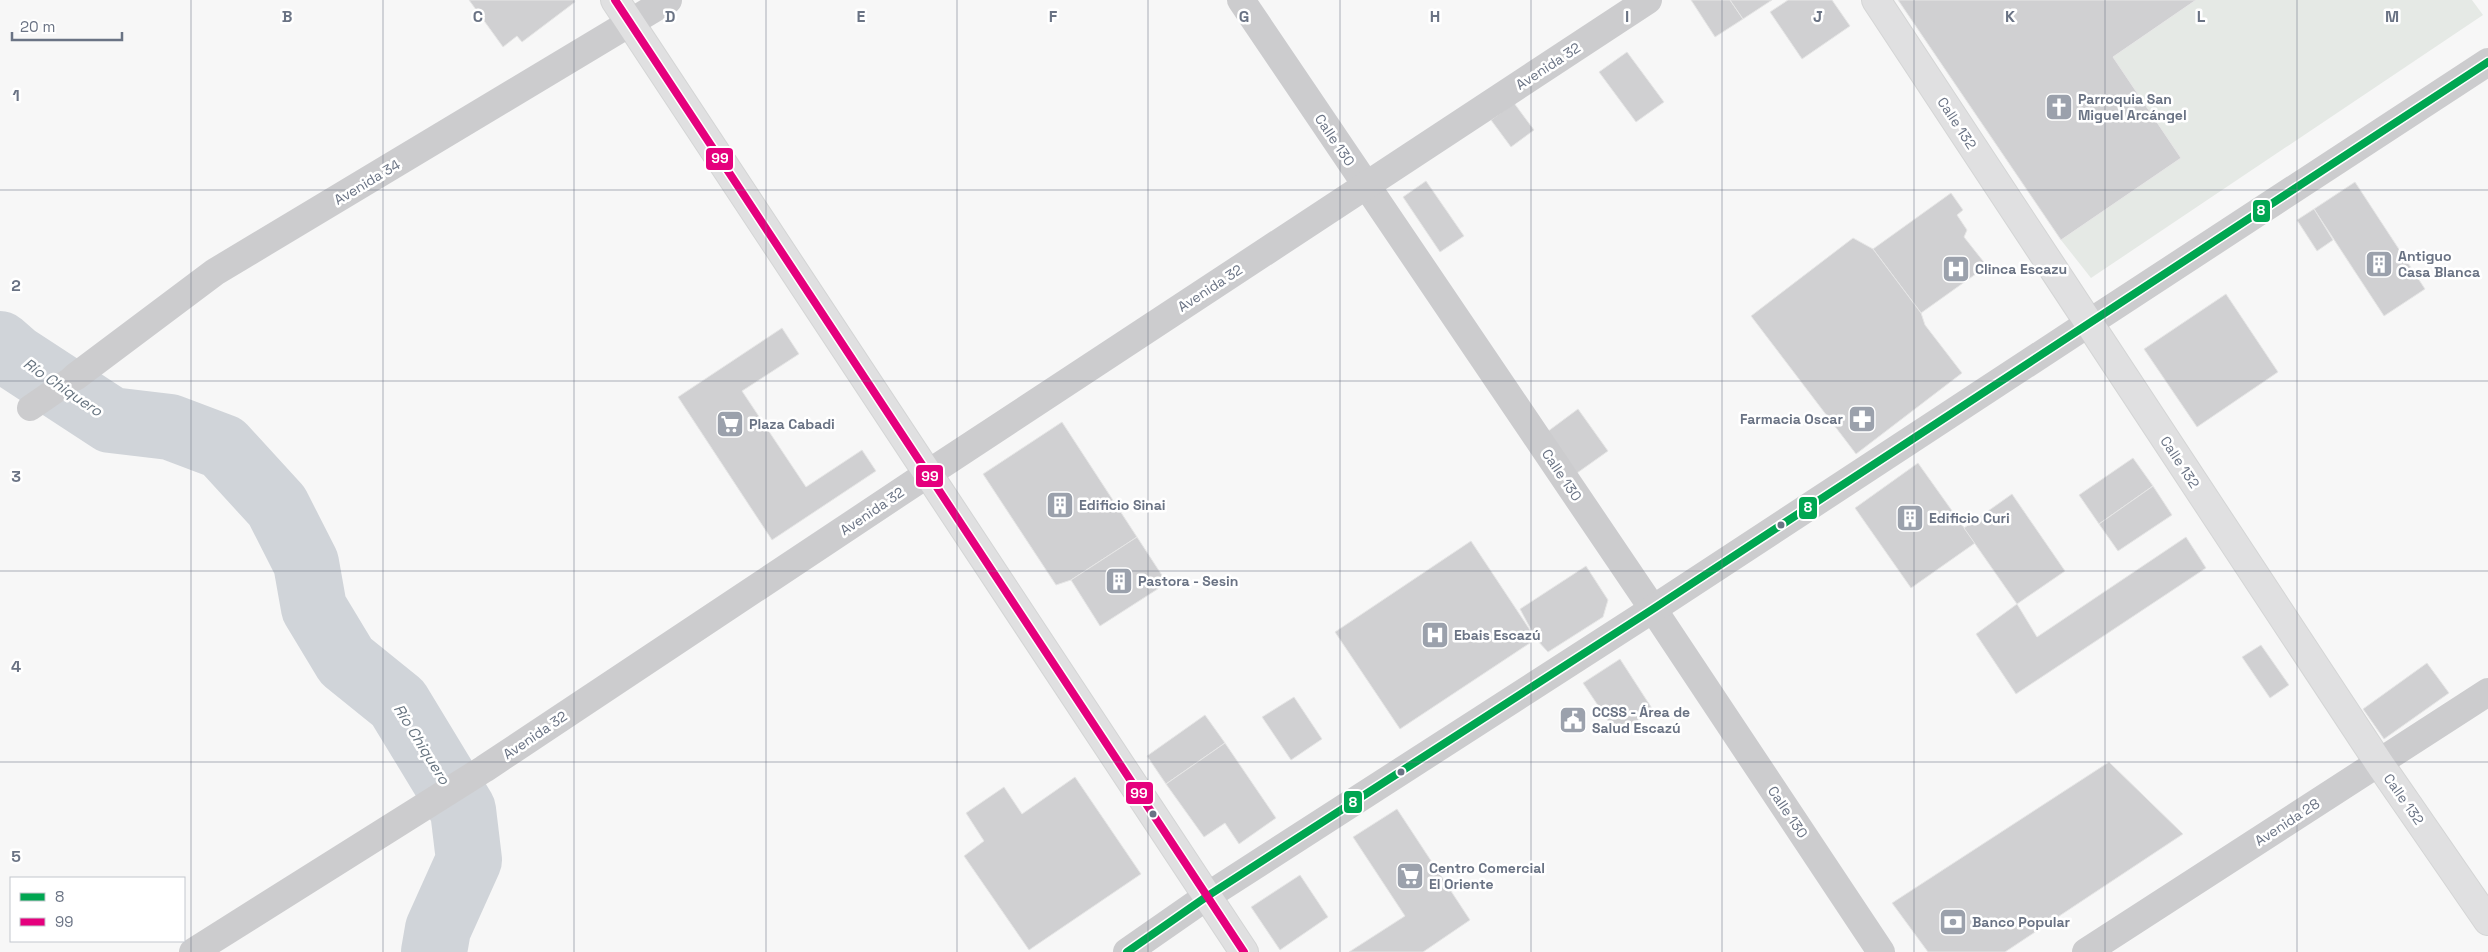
<svg xmlns="http://www.w3.org/2000/svg" width="2488" height="952" viewBox="0 0 2488 952" font-family="'Space Grotesk',sans-serif">
  <style>
    .green { fill: #e5e9e5 }
    .lines { fill: none; stroke-linecap: round; stroke-linejoin: round }
    .river { stroke: #d0d4d9; stroke-width: 66 }
    .building { fill: #d0d0d2; stroke: #e6e6e6 }
    .secondary-casing { stroke: #d4d5d5; stroke-width: 30 }
    .pedestrian { stroke: #ccccce; stroke-width: 26 }
    .minor { stroke: #ccccce; stroke-width: 28 }
    .tertiary { stroke: #ccccce; stroke-width: 28 }
    .secondary { stroke: #e0e0e1; stroke-width: 28 }
    .bus-1-casing { stroke: #fff; stroke-width: 11 }
    .bus-2-casing { stroke: #fff; stroke-width: 11 }
    .bus-1 { stroke: #00a651; stroke-width: 8 }
    .bus-2 { stroke: #e5007d; stroke-width: 8 }
    .grid { fill: none; stroke: #6a7384; stroke-width: 1; stroke-opacity: 0.55 }
    .bus-dot { fill: #6a7384; stroke: #fff; stroke-width: 2 }
    .labels { text-anchor: middle; dominant-baseline: central; stroke-width: 5; stroke-linejoin: round; paint-order: stroke }
    .street-label { font-size: 14px; fill: #6a7384; stroke: #fff }
    .poi-label { font-size: 14px; font-weight: bold; fill: #6a7384; stroke: #fff; text-anchor: start }
    .water-label { font-size: 15px; font-style: italic; fill: #66737f; stroke: #fff }
    .grid-label { font-size: 16px; text-anchor: middle; font-weight: bold; fill: #6a7384; stroke: #fff; stroke-width: 5; stroke-linejoin: round; paint-order: stroke }
    .line-badge { stroke: #fff; stroke-width: 2 }
    .badge-label { font-size: 14px; text-anchor: middle; font-weight: bold; fill: #fff }
  </style>
  <rect width="100%" height="100%" fill="#f7f7f7"/>
  <polygon class="green" points="2196,0 2472,0 2483,15 2091,278 2061,240 2181,158 2113,57"/>
  <g class="lines">
    <polyline class="river" points="0,344 16,358 111,420 170,427 223,447 277,506 306,563 314,608 346,661 398,703 463,810 469,860 438,929 434,952"/>
  </g>
  <g class="building">
    <polygon points="469,0 574,0 575,2 522,42 517,36 503,47"/>
    <polygon points="1691,0 1730,0 1743,19 1715,37"/>
    <polygon points="1730,0 1772,0 1743,19"/>
    <polygon points="1788,0 1832,0 1850,26 1802,59 1770,12"/>
    <polygon points="1898,0 2196,0 2113,57 2181,158 2061,240"/>
    <polygon points="1627,52 1664,102 1636,122 1599,72"/>
    <polygon points="1514,103 1534,130 1511,147 1491,120"/>
    <polygon points="1426,181 1464,236 1440,252 1403,197"/>
    <polygon points="2355,182 2425,289 2384,316 2314,209"/>
    <polygon points="1951,193 1963,210 1957,215 1967,230 1964,237 1987,266 1921,313 1873,249"/>
    <polygon points="2314,209 2333,240 2317,251 2297,220"/>
    <polygon points="1853,238 1873,249 1921,313 1925,325 1962,373 1856,454 1751,316"/>
    <polygon points="2226,294 2278,372 2197,427 2144,349"/>
    <polygon points="782,328 799,354 742,391 806,487 862,450 876,471 772,540 678,397"/>
    <polygon points="1578,409 1608,451 1577,473 1547,432"/>
    <polygon points="1062,422 1137,537 1071,580 1056,585 983,474"/>
    <polygon points="2133,458 2153,486 2099,524 2079,495"/>
    <polygon points="1918,463 1975,543 1911,588 1855,508"/>
    <polygon points="2153,486 2172,515 2118,551 2099,524"/>
    <polygon points="2012,494 2065,571 2017,604 1964,528"/>
    <polygon points="1137,537 1167,583 1100,626 1071,580"/>
    <polygon points="2186,537 2206,568 2016,694 1976,634 2017,604 2037,637"/>
    <polygon points="1471,541 1536,639 1400,729 1335,632"/>
    <polygon points="1586,566 1608,600 1603,617 1548,652 1536,639 1520,609"/>
    <polygon points="2261,645 2289,685 2270,698 2242,657"/>
    <polygon points="1620,659 1653,710 1617,734 1583,683"/>
    <polygon points="2427,663 2449,693 2384,739 2363,709"/>
    <polygon points="1294,697 1322,739 1291,760 1262,717"/>
    <polygon points="1205,715 1225,743 1166,784 1147,756"/>
    <polygon points="1225,743 1276,818 1239,844 1225,823 1204,837 1166,784"/>
    <polygon points="2109,762 2183,834 2005,952 1928,952 1892,903"/>
    <polygon points="1075,777 1141,874 1029,950 964,856 984,841 966,813 1004,787 1022,814"/>
    <polygon points="1397,809 1470,920 1423,952 1349,952 1405,916 1353,837"/>
    <polygon points="1300,875 1328,917 1280,950 1251,907"/>
  </g>
  <g class="lines">
    <g class="secondary-casing">
      <g id="secondary">
        <polyline points="615,0 1244,952"/>
        <polyline points="1876,0 2379,763 2488,921"/>
      </g>
    </g>
    <polyline class="pedestrian" points="30,408 75,377"/>
    <g class="minor">
      <polyline points="1241,0 1653,609 1881,952"/>
      <polyline points="2089,323 2488,62"/>
      <polyline points="75,377 215,272 668,0"/>
      <polyline points="193,952 484,769 929,473 1648,0"/>
      <polyline points="1127,952 1206,897"/>
      <polyline points="2086,952 2488,692"/>
    </g>
    <polyline class="tertiary" points="1206,897 1653,609 2089,323"/>
    <use href="#secondary" class="secondary"/>
    <g class="bus-1-casing">
      <polyline id="bus-1" points="1127,952 1206,897 1653,609 2488,62"/>
    </g>
    <g class="bus-2-casing">
      <polyline id="bus-2" points="615,0 1244,952"/>
    </g>
    <use href="#bus-1" class="bus-1"/>
    <use href="#bus-2" class="bus-2"/>
  </g>
  <path class="grid" d="M191 0V952M383 0V952M574 0V952M766 0V952M957 0V952M1148 0V952M1340 0V952M1531 0V952M1722 0V952M1914 0V952M2105 0V952M2297 0V952M0 190H2488M0 381H2488M0 571H2488M0 762H2488"/>
  <defs>
    <g id="church-square" transform="scale(1.4375)"><rect x="-9" y="-9" width="18" height="18" rx="4" fill="#9ba1ac" stroke="#fff"/><path d="M-1.2-6h2.4v3.5h3.3v2.4h-3.3V6h-2.4V-.1h-3.3v-2.4h3.3Z" fill="#fff"/></g>
    <g id="building-square" transform="scale(1.4375)"><rect x="-9" y="-9" width="18" height="18" rx="4" fill="#9ba1ac" stroke="#fff"/><path d="M-4-6H4V6H1V3H-1V6H-4ZM-2.5-4.3h1.7v1.8h-1.7ZM.8-4.3h1.7v1.8H.8ZM-2.5-1h1.7V.8h-1.7ZM.8-1h1.7V.8H.8Z" fill="#fff"/></g>
    <g id="hospital-square" transform="scale(1.4375)"><rect x="-9" y="-9" width="18" height="18" rx="4" fill="#9ba1ac" stroke="#fff"/><path d="M-5-5h3v3.5h4V-5h3V5h-3V1.5h-4V5h-3Z" fill="#fff"/></g>
    <g id="pharmacy-square" transform="scale(1.4375)"><rect x="-9" y="-9" width="18" height="18" rx="4" fill="#9ba1ac" stroke="#fff"/><path d="M-2-6h4v4h4v4h-4v4h-4v-4h-4v-4h4Z" fill="#fff"/></g>
    <g id="supermarket-square" transform="scale(1.4375)"><rect x="-9" y="-9" width="18" height="18" rx="4" fill="#9ba1ac" stroke="#fff"/><path d="M-6-5.5h2.5l.6 2H6L4.5 2H-2.5L-4.4-4H-6ZM-1.5 3.2a1.3 1.3 0 1 0 .1 0ZM3 3.2a1.3 1.3 0 1 0 .1 0Z" fill="#fff"/></g>
    <g id="civic-square" transform="scale(1.4375)"><rect x="-9" y="-9" width="18" height="18" rx="4" fill="#9ba1ac" stroke="#fff"/><path d="M-.6-6.5H3V-4.5H.6V-3L4-1V1h2V6H-6V1h2V-1L-.6-3ZM-1.2 2.5V6h2.4V2.5Z" fill="#fff"/></g>
    <g id="bank-square" transform="scale(1.4375)"><rect x="-9" y="-9" width="18" height="18" rx="4" fill="#9ba1ac" stroke="#fff"/><path d="M-6-4H6V4H-6ZM0-2.3a2.3 2.3 0 1 0 0 4.6a2.3 2.3 0 1 0 0-4.6Z" fill="#fff"/></g>
  </defs>
  <g fill-rule="evenodd">
    <use href="#church-square" x="2059" y="107"/>
    <use href="#building-square" x="2379" y="264"/>
    <use href="#hospital-square" x="1956" y="269"/>
    <use href="#pharmacy-square" x="1862" y="419"/>
    <use href="#supermarket-square" x="730" y="424"/>
    <use href="#building-square" x="1060" y="505"/>
    <use href="#building-square" x="1910" y="518"/>
    <use href="#building-square" x="1119" y="581"/>
    <use href="#hospital-square" x="1435" y="635"/>
    <use href="#civic-square" x="1573" y="720"/>
    <use href="#supermarket-square" x="1410" y="876"/>
    <use href="#bank-square" x="1953" y="922"/>
  </g>
  <g class="bus-dot">
    <circle cx="1781" cy="525" r="4.5"/>
    <circle cx="1401" cy="772" r="4.5"/>
    <circle cx="1153" cy="814" r="4.5"/>
  </g>
  <g class="labels">
    <g class="street-label">
      <text transform="translate(1548 66) rotate(-33)">Avenida 32</text>
      <text transform="translate(1957 123) rotate(57)">Calle 132</text>
      <text transform="translate(1335 140) rotate(56)">Calle 130</text>
      <text transform="translate(367 182) rotate(-31)">Avenida 34</text>
      <text transform="translate(1210 288) rotate(-33)">Avenida 32</text>
      <text transform="translate(2180 462) rotate(57)">Calle 132</text>
      <text transform="translate(1562 475) rotate(56)">Calle 130</text>
      <text transform="translate(872 511) rotate(-34)">Avenida 32</text>
      <text transform="translate(535 735) rotate(-34)">Avenida 32</text>
      <text transform="translate(2404 799) rotate(55)">Calle 132</text>
      <text transform="translate(1788 812) rotate(56)">Calle 130</text>
      <text transform="translate(2287 822) rotate(-33)">Avenida 28</text>
    </g>
    <g class="poi-label">
      <text x="2078" y="99">Parroquia San<tspan x="2078" dy="16">Miguel Arcángel</tspan></text>
      <text x="2398" y="256">Antiguo<tspan x="2398" dy="16">Casa Blanca</tspan></text>
      <text x="1975" y="269">Clinca Escazu</text>
      <text x="1843" y="419" text-anchor="end">Farmacia Oscar</text>
      <text x="749" y="424">Plaza Cabadi</text>
      <text x="1079" y="505">Edificio Sinai</text>
      <text x="1929" y="518">Edificio Curi</text>
      <text x="1138" y="581">Pastora - Sesin</text>
      <text x="1454" y="635">Ebais Escazú</text>
      <text x="1592" y="712">CCSS - Área de<tspan x="1592" dy="16">Salud Escazú</tspan></text>
      <text x="1429" y="868">Centro Comercial<tspan x="1429" dy="16">El Oriente</tspan></text>
      <text x="1972" y="922">Banco Popular</text>
    </g>
    <g class="water-label">
      <text transform="translate(63 387) rotate(34)">Río Chiquero</text>
      <text transform="translate(422 744) rotate(58)">Río Chiquero</text>
    </g>
  </g>
  <g class="grid-label">
    <text x="287" y="22">B</text>
    <text x="478" y="22">C</text>
    <text x="670" y="22">D</text>
    <text x="861" y="22">E</text>
    <text x="1053" y="22">F</text>
    <text x="1244" y="22">G</text>
    <text x="1435" y="22">H</text>
    <text x="1627" y="22">I</text>
    <text x="1818" y="22">J</text>
    <text x="2010" y="22">K</text>
    <text x="2201" y="22">L</text>
    <text x="2392" y="22">M</text>
    <text x="16" y="101">1</text>
    <text x="16" y="291">2</text>
    <text x="16" y="482">3</text>
    <text x="16" y="672">4</text>
    <text x="16" y="862">5</text>
  </g>
  <g class="line-badge">
    <rect x="705" y="147" width="29" height="24" rx="5" fill="#e5007d"/>
    <rect x="2252" y="199" width="19" height="24" rx="5" fill="#00a651"/>
    <rect x="915" y="464" width="29" height="24" rx="5" fill="#e5007d"/>
    <rect x="1798" y="496" width="20" height="24" rx="5" fill="#00a651"/>
    <rect x="1125" y="781" width="29" height="24" rx="5" fill="#e5007d"/>
    <rect x="1343" y="790" width="20" height="24" rx="5" fill="#00a651"/>
  </g>
  <g class="badge-label">
    <text x="720" y="163">99</text>
    <text x="2261" y="215">8</text>
    <text x="930" y="481">99</text>
    <text x="1808" y="512">8</text>
    <text x="1139" y="798">99</text>
    <text x="1353" y="807">8</text>
  </g>
  <rect x="10" y="877" width="175" height="65" fill="#ffffff" stroke="#c3c7ce"/>
  <rect x="20" y="893" width="25" height="8" fill="#00a651" stroke="#c3c7ce"/>
  <text x="55" y="902" font-size="15" fill="#6a7384">8</text>
  <rect x="20" y="918" width="25" height="8" fill="#e5007d" stroke="#c3c7ce"/>
  <text x="55" y="927" font-size="15" fill="#6a7384">99</text>
  <path d="M12 32v8h110v-8" fill="none" stroke="#6a7384" stroke-width="2.5"/>
  <text x="20" y="32" font-size="15" fill="#6a7384" stroke="#ffffff" stroke-width="4" paint-order="stroke">20 m</text>
</svg>
